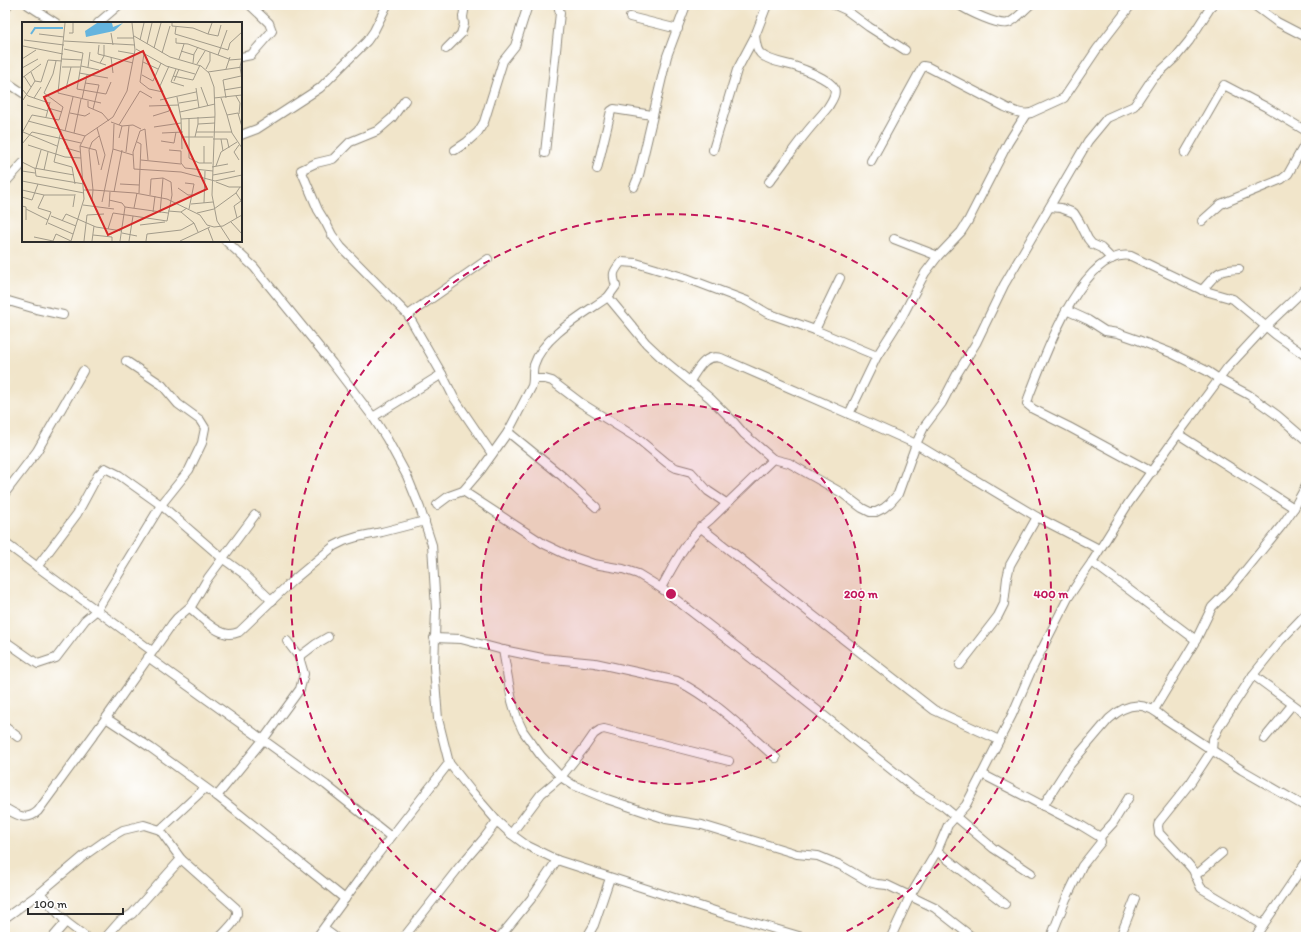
<svg xmlns="http://www.w3.org/2000/svg" width="1311" height="942" viewBox="0 0 1311 942" font-family="Itim,sans-serif">
  <style>
    .lines { fill: none; stroke-linecap: round; stroke-linejoin: round }
    .minor-casing { stroke: #8e887a; stroke-width: 10 }
    .minor { stroke: #fff; stroke-width: 8 }
    .ring { fill: none; stroke: #c2185b; stroke-width: 2; stroke-dasharray: 7 5 }
    .inset-river { fill: none; stroke: #64b4de; stroke-width: 2 }
    .inset-road { fill: none; stroke: #a29b8a; stroke-width: 1 }
    .view { fill: #d62828; fill-opacity: 0.15; stroke: #d62828; stroke-width: 2 }
    .inset-edge { fill: none; stroke: #2b2b2b; stroke-width: 2 }
    .centre { fill: #c2185b; stroke: #fff; stroke-width: 2 }
    .ring-label { font-size: 12px; text-anchor: middle; font-weight: bold; fill: #c2185b; stroke: #fff; stroke-width: 3; stroke-linejoin: round; paint-order: stroke }
  </style>
  <rect width="100%" height="100%" fill="#fff"/>
  <filter id="ink" filterUnits="userSpaceOnUse"><feTurbulence type="fractalNoise" baseFrequency=".025" numOctaves="2"/><feDisplacementMap in="SourceGraphic" scale="8" xChannelSelector="R" yChannelSelector="G"/><feConvolveMatrix kernelMatrix="1 2 1 2 8 2 1 2 1" color-interpolation-filters="sRGB"/></filter>
  <filter id="wash" filterUnits="userSpaceOnUse"><feTurbulence type="fractalNoise" baseFrequency=".012" numOctaves="4" result="noise"/><feDisplacementMap in="SourceGraphic" scale="16" xChannelSelector="R" yChannelSelector="G"/><feGaussianBlur stdDeviation="0.9" result="paint"/><feColorMatrix in="noise" values="0 0 0 0 0 0 0 0 0 0 0 0 0 0 0 0 0 1.4 0 .05"/><feComposite in="paint" operator="in"/></filter>
  <g filter="url(#wash)">
    <rect width="100%" height="100%" fill="#f1e5ca"/>
  </g>
  <g filter="url(#ink)">
    <g class="lines">
      <g class="minor-casing">
        <g id="minor">
          <polyline points="28,5 56,23"/>
          <polyline points="835,5 846,10 869,27 905,50"/>
          <path d="M959 5C968 11 998 26 1008 23 1016 20 1023 11 1030 5"/>
          <polyline points="1254,5 1277,22 1306,37"/>
          <polyline points="5,7 8,5"/>
          <polyline points="630,17 678,29"/>
          <polyline points="98,23 119,5"/>
          <path d="M755 36C756 41 756 49 760 53 767 61 784 63 794 66 803 69 830 79 834 88 837 94 831 102 828 107 821 116 813 124 806 133 793 149 782 166 769 182"/>
          <polyline points="446,49 461,34 464,24 463,17 465,5"/>
          <polyline points="241,57 251,55 272,31 269,23 250,5"/>
          <polyline points="5,81 23,93"/>
          <polyline points="405,100 392,118 377,131 350,142 333,159 316,163 301,170 318,210 326,223 332,235 341,247 408,315 442,374 454,398 492,454"/>
          <polyline points="241,135 257,129 320,88 367,41 374,31 387,5"/>
          <polyline points="455,150 467,142 478,132 484,122 503,61 515,46 528,5"/>
          <polyline points="713,150 737,70 755,36 767,5"/>
          <polyline points="545,153 560,13 558,5"/>
          <polyline points="1185,153 1224,85 1266,107 1306,131"/>
          <path d="M871 161 923 66 928 67 1005 107C1014 111 1022 115 1031 113L1064 98 1097 49 1131 5"/>
          <polyline points="597,169 611,111 614,109 652,115"/>
          <polyline points="5,183 23,163"/>
          <polyline points="634,187 639,175 667,56 686,5"/>
          <polyline points="1050,207 1061,208 1074,213 1079,221 1088,239 1092,244 1101,248 1112,259"/>
          <polyline points="1202,221 1221,204 1282,179 1288,174 1306,142"/>
          <polyline points="894,239 938,256"/>
          <polyline points="226,241 254,267 332,363 373,417 387,439 407,476 420,508 432,545 436,609 434,667 438,719 449,763 472,792 497,821 511,834 526,845 557,860 724,914 802,937"/>
          <path d="M1202 290C1218 273 1216 270 1239 269"/>
          <polyline points="5,300 36,309 63,315"/>
          <polyline points="1066,310 1088,320 1105,331 1118,333 1138,340 1171,353 1207,371 1219,379 1249,395 1277,415 1306,440"/>
          <polyline points="408,315 488,259"/>
          <polyline points="815,330 840,278"/>
          <path d="M877 356 815 330 767 313 747 301 686 278 636 263 621 262C613 272 612 274 616 286L608 297 646 343 665 361 710 398 732 420 744 434 773 459 789 463 842 493 862 508 870 512H876L884 508 890 503 898 494 916 444 924 427 942 403 957 374 976 343 1004 285 1088 141 1107 118 1134 106 1152 79 1176 57 1189 41 1212 5"/>
          <polyline points="534,379 545,379 552,381 581,403 637,438 667,463 676,468 691,472 708,491 726,503"/>
          <path d="M690 381C698 369 704 354 721 358L849 414 916 444 1037 517 1099 549"/>
          <polyline points="849,414 877,356 903,315 925,273 938,256 961,232 968,221 1008,143 1026,114"/>
          <polyline points="373,417 442,374"/>
          <polyline points="508,432 562,476 596,507"/>
          <polyline points="1178,434 1294,508"/>
          <path d="M1152 472 1069 427 1033 409 1027 404 1029 396C1043 361 1082 247 1131 256L1202 290 1233 299 1276 335 1306 356"/>
          <polyline points="463,491 544,544 567,555 594,564 623,569 638,574 661,588 773,675 917,790 943,806 993,848 1031,873"/>
          <polyline points="5,493 37,451 83,371"/>
          <path d="M437 505 449 496 463 491 481 470 508 432 532 386C534 379 532 372 534 365 543 336 584 314 608 297"/>
          <polyline points="700,527 934,710 999,740"/>
          <polyline points="5,543 152,651"/>
          <polyline points="1092,562 1196,640"/>
          <polyline points="37,567 77,514 98,475 105,468 119,475 161,505 222,558 244,574 272,601"/>
          <path d="M661 588C675 563 687 537 711 519L773 459"/>
          <path d="M190 608C200 616 211 629 224 633 229 635 234 634 239 632L291 582 334 546 344 541 357 537 382 532 425 521"/>
          <path d="M434 638 461 639 503 650 542 658 595 663 677 681C714 699 745 731 776 758"/>
          <polyline points="5,641 38,664 56,658 85,620 97,610 161,505 189,470 202,443 205,428 200,420 178,404 162,385 126,361"/>
          <polyline points="503,650 512,701 517,718 523,731 541,756 561,777 573,785 607,799 666,819 702,825 797,854 818,856 840,865 869,882 877,884 887,885 910,896 937,851 948,825 966,805 982,774 1012,715 1031,671 1068,598 1085,572 1092,562 1128,504 1176,437 1228,367 1266,326 1306,288"/>
          <polyline points="148,657 326,785 391,837"/>
          <polyline points="299,657 316,644 328,637"/>
          <polyline points="960,665 998,616 1004,604 1007,578 1010,565 1037,517"/>
          <polyline points="1253,675 1306,714"/>
          <polyline points="1154,710 1196,640 1212,607 1232,587 1283,524 1294,508 1306,486"/>
          <polyline points="106,718 151,748 217,796 345,899"/>
          <polyline points="5,727 18,737"/>
          <polyline points="1264,739 1292,705"/>
          <polyline points="982,774 1082,826 1100,837"/>
          <polyline points="217,796 263,740 300,689 304,674 299,657 287,641"/>
          <path d="M1043 806 1068 767 1109 719C1129 701 1145 701 1165 719L1242 770 1306 807"/>
          <path d="M5 808C17 815 26 822 38 811L106 718 172 624 177 618 192 605 208 578 255 515"/>
          <polyline points="160,830 205,788"/>
          <polyline points="511,834 541,794 561,777 585,747 594,734 600,730 604,729 729,761"/>
          <polyline points="937,851 1005,904"/>
          <polyline points="1195,876 1222,853"/>
          <polyline points="40,893 66,922 86,937"/>
          <path d="M5 918 40 893 85 855 109 838 123 830 144 825 160 830 181 859 236 908C241 919 227 929 220 937"/>
          <polyline points="1263,925 1201,888 1193,870 1188,864 1159,833 1158,826 1159,822 1191,782 1212,750 1213,739 1219,727 1253,675 1281,640 1306,614"/>
          <polyline points="324,929 335,937"/>
          <polyline points="53,937 66,922"/>
          <polyline points="106,937 120,921 132,914 181,859"/>
          <polyline points="317,937 374,859 449,763"/>
          <polyline points="404,937 460,866 485,837 497,821"/>
          <polyline points="500,937 531,899 557,860"/>
          <polyline points="587,937 594,925 610,878"/>
          <polyline points="891,937 910,896 935,908 972,937"/>
          <polyline points="1051,937 1066,899 1082,866 1101,842 1100,837 1113,823 1129,797"/>
          <polyline points="1120,937 1135,899"/>
          <polyline points="1255,937 1306,862"/>
        </g>
      </g>
      <use href="#minor" class="minor"/>
    </g>
  </g>
  <circle cx="671" cy="594" r="190" fill="#c2185b" fill-opacity=".12"/>
  <g class="ring">
    <circle cx="671" cy="594" r="190"/>
    <path d="M507 937A380 380 0 1 1 835 937"/>
  </g>
  <g transform="translate(22 22)">
    <rect width="220" height="220" fill="#f1e5ca"/>
    <path d="M75 1H90L91 5 101 1 92 9 64 15 63 9Z" fill="#64b4de"/>
    <path class="inset-river" d="M9 12 13 6H41"/>
    <path class="inset-road" d="M43 1 36 71 79 81M150 1V4L171 6 186 12 190 1M154 5 153 12 206 28 208 21 220 10M47 11H51V1M89 11 91 23M17 12 42 15M186 12 196 14 199 3M112 14 148 35 179 44 187 51 192 65 193 92 190 173 195 199 208 219M95 16H112M154 16V21L166 22 207 37M2 18 42 23M118 18 122 1M42 19 113 23M125 22 130 1M77 23 76 32 111 41M1 24 41 32M132 26 139 1M42 27 61 31 55 67 84 72 89 60M114 27 144 44 173 52M96 29 113 32M159 29 172 33M122 31 118 60 127 67 141 70 138 64 147 44M140 31 148 4M196 33 205 8M89 35 91 51M220 36 218 45 220 58M0 37 14 28M40 37 60 38M157 37 162 22M68 38 84 43M207 38 220 37M121 40 136 47M78 41 82 34V23M171 41 172 32 176 25M175 42 183 29M59 44 77 48M40 45H58M66 45 68 30M0 46 16 37M154 47 149 60 162 64M184 47 188 39V30M204 47 208 35M186 50 220 45M57 51 86 56M120 53 131 59 139 41M2 54 9 65M151 54 171 58 178 43M0 56 19 42M13 59 19 60 26 38 40 39M152 59 157 47M63 61 77 63 71 87M179 65 186 84M174 66 177 86M0 67 6 74 27 81M44 67 49 45M202 68 220 65M214 74 218 81 217 92M155 75 159 97M12 76 19 65M192 76 220 73M199 76 205 93 216 91 220 105M204 76 201 58 219 54M60 77 65 53M1 78 13 59 9 50M138 78 174 70M66 79V85L80 91 87 99M157 81 175 78M5 83 26 89M127 84 157 83M26 86 40 90M158 90 193 82M48 91 63 94 68 91M205 93 210 111 220 126M131 94 147 89 148 85M24 95 28 80M176 95V102L193 101M167 96V136L177 141H190M6 99 63 114M89 100 100 104 111 103 119 107M97 103 118 69 130 76M132 105 159 101M75 106 83 133 79 148M39 109 32 140 50 145 53 162M43 109 51 75M1 110 35 124M174 110H210M0 111 10 93 37 98 41 85 22 71 31 52 34 39M52 111 59 77M140 111 161 110M77 114 70 120 67 128 71 168 113 171 145 177 178 193 185 203 192 205 201 204 220 193M161 115H191M173 115 176 102M97 116 100 104M191 117H205L207 126M199 117 201 129M139 119 152 121 154 110M115 120 119 122 117 171M0 122 10 110 59 121M6 123 43 135 59 136M217 123 212 130 217 138M58 124 74 128 77 143M44 126 58 130M91 127 111 133M160 127 159 97 193 95M147 128 159 129V141L163 146 191 149M104 130 107 104M119 138 159 142M126 138 123 107 118 109 111 130 112 147 159 150 193 159 220 153M0 140 12 146 52 153M182 141V124M194 144 199 130 215 120M190 145 206 142M13 146 14 154 62 162M14 146 19 128M22 148 26 130M0 149 13 151M191 153 213 149M0 159 62 171M194 160 207 165H220M163 161 172 162 167 187M98 162 117 163M218 165 214 171 220 180M156 166 166 173H171M0 168 22 173H52M62 168H71L70 179M92 170 100 128M22 173 16 186 29 190 24 203M128 173 129 157 141 156 149 160 150 173 145 199M0 175 10 178 16 162M87 178 100 181 103 185 146 191M80 180 91 127 92 102M182 181 183 149M169 182 191 180M61 183 92 187M0 184 4 185V198M51 185 53 172M87 185 88 170M112 186 115 171M4 187 26 198M146 189 159 190 165 186M131 190 133 174M159 190 172 201 176 210M138 191 141 156M175 191 192 187 214 171M29 194 54 204M215 196 212 184 219 179M40 199 44 192 74 205 100 209M209 200 220 212M26 201 51 212M118 203 143 200M186 206 191 219M86 207 91 191 145 199M100 211 115 214M71 213 90 215V219M12 215 31 219M31 219 34 212 49 219M49 219 62 177 58 124 63 114 91 95 105 69 113 28 110 1M62 219 65 193 82 192M70 219 72 204M98 219 103 185M107 219 111 194M124 219 125 212 159 208 172 201M158 219 188 205"/>
    <path class="view" d="M121 29 185 167 86 213 22 75Z"/>
    <rect width="220" height="220" class="inset-edge"/>
  </g>
  <circle cx="671" cy="594" r="6" class="centre"/>
  <g class="ring-label">
    <text x="861" y="598">200 m</text>
    <text x="1051" y="598">400 m</text>
  </g>
  <rect width="1311" height="942" fill="none" stroke="#fff" stroke-width="20"/>
  <path d="M28 908v6h95v-6" fill="none" stroke="#2b2b2b" stroke-width="2"/>
  <text x="34" y="908" font-size="12" fill="#2b2b2b" stroke="#ffffff" stroke-width="3" paint-order="stroke">100 m</text>
</svg>
